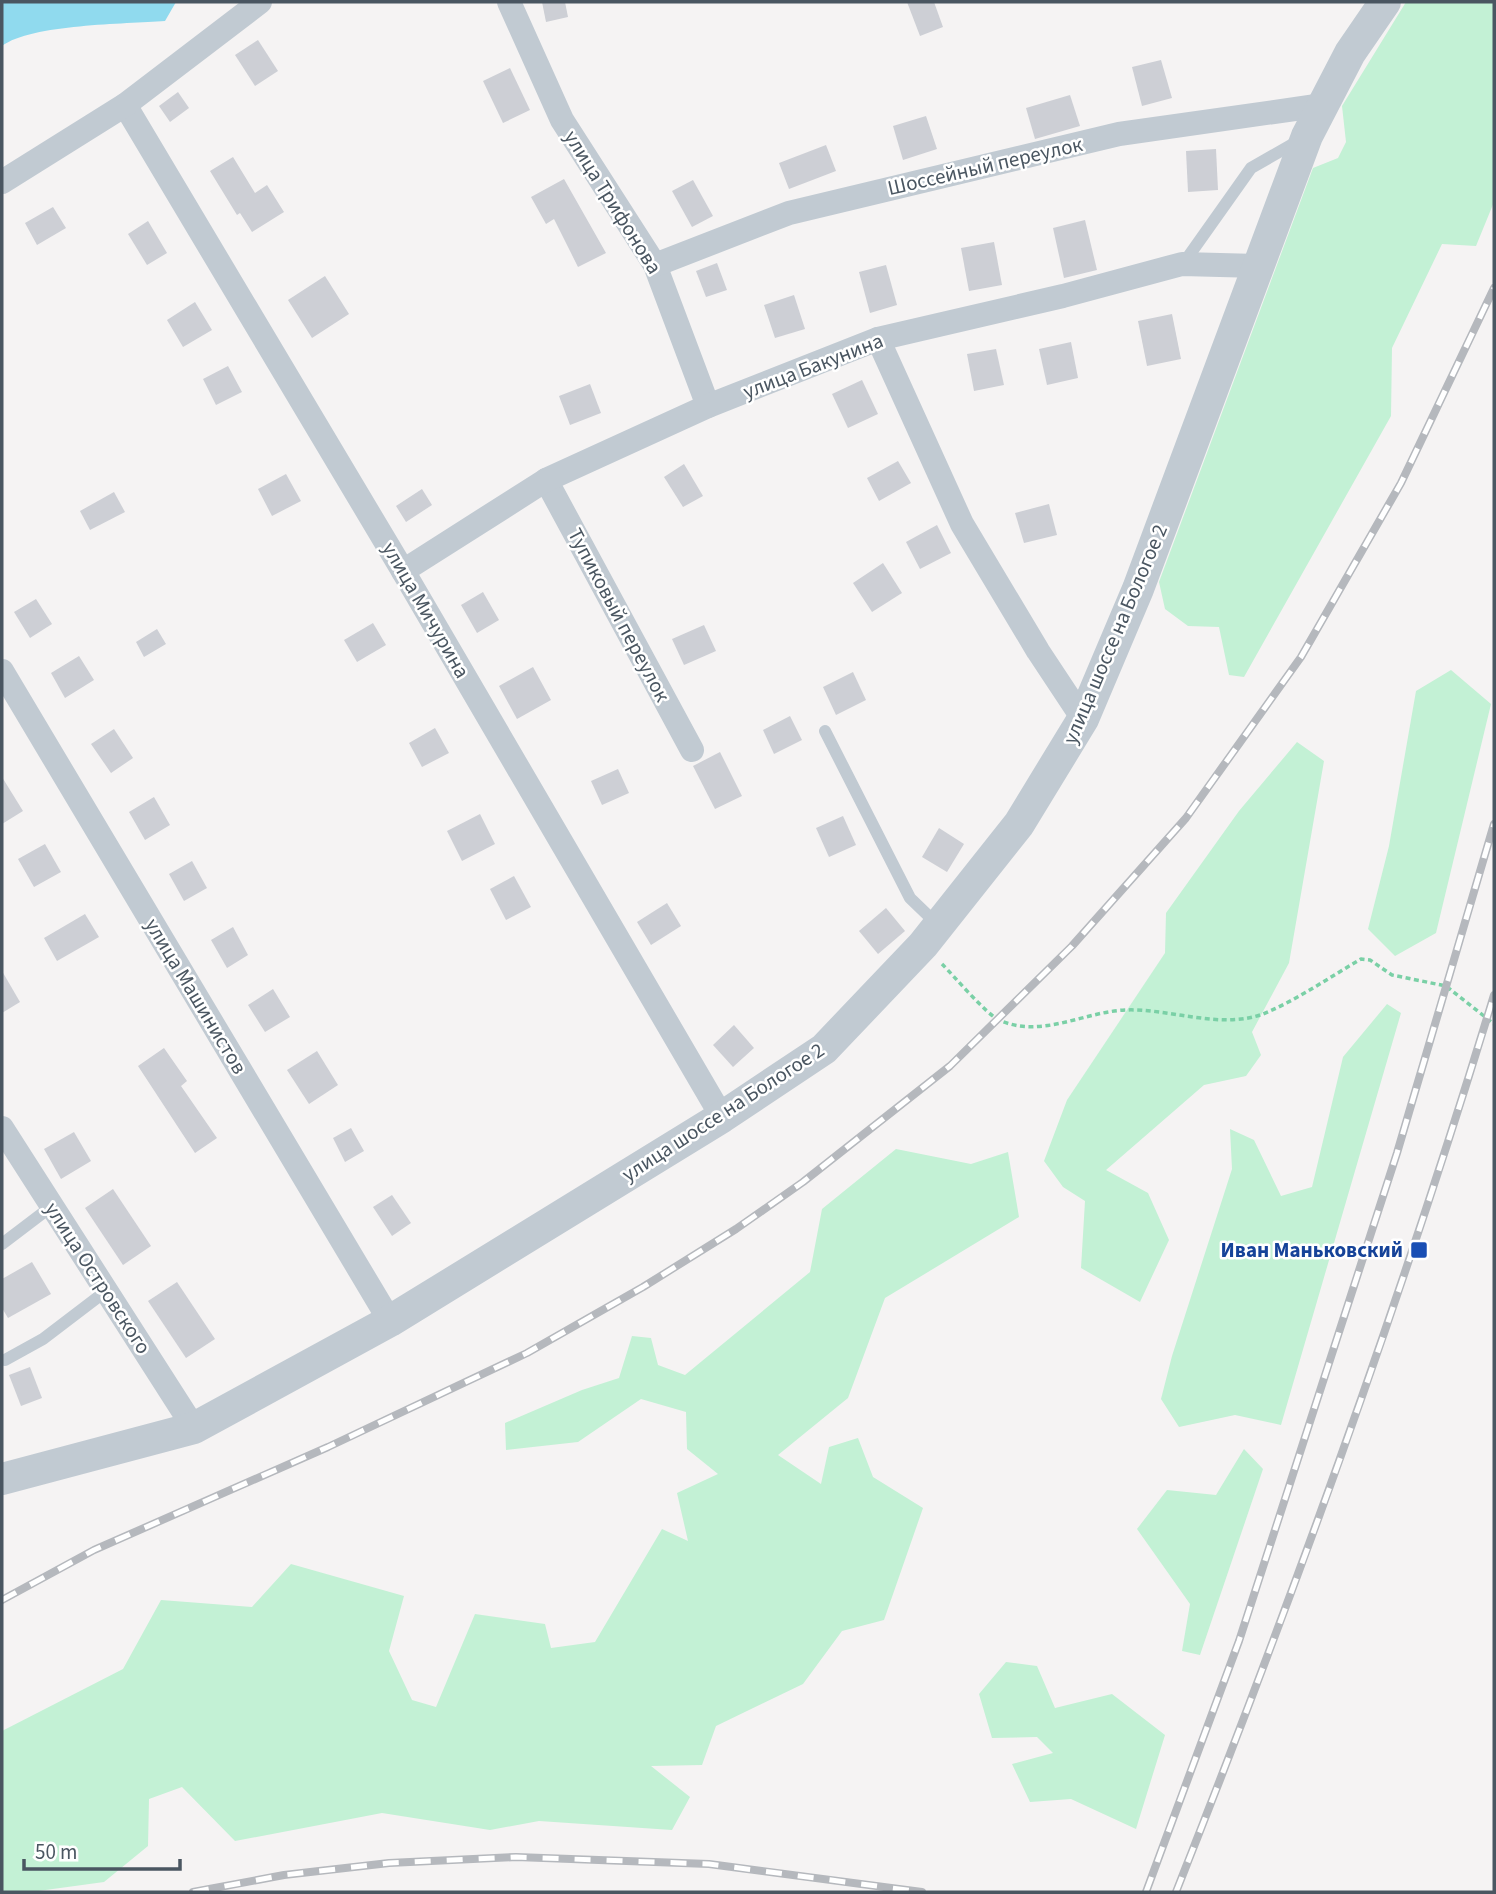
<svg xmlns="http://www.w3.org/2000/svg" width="1496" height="1894" viewBox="0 0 1496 1894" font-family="'Source Sans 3',sans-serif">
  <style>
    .green { fill: #c3f1d5 }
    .water { fill: #90daee }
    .building { fill: #cdcfd5 }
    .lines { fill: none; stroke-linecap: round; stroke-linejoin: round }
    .path { stroke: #7ad0a6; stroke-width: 3.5; stroke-dasharray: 5 3.5; stroke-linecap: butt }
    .service { stroke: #c1cad2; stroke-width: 12 }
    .minor { stroke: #c1cad2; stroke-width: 24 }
    .tertiary { stroke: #c1cad2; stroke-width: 32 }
    .rail-casing { stroke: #b5b8bd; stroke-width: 8 }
    .rail { stroke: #fff; stroke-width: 5; stroke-dasharray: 16; stroke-linecap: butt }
    .transit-dot { fill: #1a4fb4; stroke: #fff; stroke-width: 2.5 }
    .labels { text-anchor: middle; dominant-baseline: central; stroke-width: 5; stroke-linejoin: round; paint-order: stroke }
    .street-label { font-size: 21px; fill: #4a5661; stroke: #fff }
    .transit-label { font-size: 21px; font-weight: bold; fill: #164399; stroke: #fff; text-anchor: end }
  </style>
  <rect width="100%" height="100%" fill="#f5f3f3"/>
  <g class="green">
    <polygon points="1406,2 1494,2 1494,202 1476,246 1442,244 1392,348 1391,416 1244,677 1229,675 1219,627 1188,626 1165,609 1159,582 1313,168 1338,158 1346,142 1342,106"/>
    <polygon points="1451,670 1491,704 1436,933 1395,956 1368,929 1389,846 1416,691"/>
    <polygon points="1297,742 1324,761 1289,963 1252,1032 1261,1055 1246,1076 1204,1085 1106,1170 1148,1193 1169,1240 1140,1302 1081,1268 1085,1201 1063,1187 1044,1161 1067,1100 1165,953 1166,913 1239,811"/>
    <polygon points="1387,1004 1401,1013 1281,1425 1235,1415 1179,1427 1161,1399 1172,1356 1232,1169 1230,1129 1254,1140 1281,1196 1312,1187 1343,1057"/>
    <polygon points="896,1149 971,1164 1008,1152 1019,1217 885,1298 848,1398 778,1455 821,1484 829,1447 858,1438 873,1477 923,1508 884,1620 842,1631 803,1684 716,1726 702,1765 651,1766 690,1797 672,1830 539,1821 490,1830 382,1813 235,1841 182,1787 149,1799 148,1846 104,1882 31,1892 2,1892 2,1731 123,1669 161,1600 252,1607 291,1564 404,1596 389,1651 412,1700 436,1707 475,1614 545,1624 551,1648 595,1642 662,1529 688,1541 677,1493 718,1474 687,1449 686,1412 641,1399 578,1442 506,1450 505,1423 582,1390 619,1378 632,1336 651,1338 658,1365 685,1375 810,1272 822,1209"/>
    <polygon points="1244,1449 1263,1469 1200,1655 1182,1651 1190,1604 1137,1529 1167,1490 1216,1495"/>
    <polygon points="1006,1662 1037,1666 1055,1708 1112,1694 1165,1735 1136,1829 1071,1799 1030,1802 1012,1764 1053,1753 1037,1737 992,1738 979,1694"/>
  </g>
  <path class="water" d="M2 2H176L165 21C125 24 32 24 2 46Z"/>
  <g class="building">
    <polygon points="542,2 565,2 568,17 546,22"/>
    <polygon points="907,2 934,2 943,27 920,36"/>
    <polygon points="258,40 278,71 255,86 235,55"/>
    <polygon points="1161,60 1172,98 1142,106 1132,67"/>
    <polygon points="510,68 530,110 503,123 483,81"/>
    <polygon points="178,92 189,108 170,122 159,106"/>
    <polygon points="1070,95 1080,126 1035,139 1026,108"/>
    <polygon points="926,116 937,149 903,160 893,126"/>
    <polygon points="826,145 836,171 789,189 779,163"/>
    <polygon points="1216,149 1218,190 1188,192 1186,151"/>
    <polygon points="233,157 255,193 267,185 284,212 252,232 240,213 237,215 210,171"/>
    <polygon points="564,179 606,253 578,267 554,219 546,224 531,197"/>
    <polygon points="693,180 713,216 692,227 672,191"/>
    <polygon points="53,207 66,228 37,245 25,223"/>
    <polygon points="1085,220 1097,270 1064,278 1053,228"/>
    <polygon points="148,221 167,253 147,265 128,234"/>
    <polygon points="994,242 1002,285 969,291 961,248"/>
    <polygon points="717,263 727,290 706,297 696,271"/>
    <polygon points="886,265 897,305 870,313 859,272"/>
    <polygon points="325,276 349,314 312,338 288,300"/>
    <polygon points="794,295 805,329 775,338 764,305"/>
    <polygon points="195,302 212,330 183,347 167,320"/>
    <polygon points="1172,314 1181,359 1147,366 1138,321"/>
    <polygon points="1071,342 1078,378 1047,385 1039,349"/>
    <polygon points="996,349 1004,385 974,391 967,354"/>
    <polygon points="228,366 242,392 216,405 203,379"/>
    <polygon points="862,380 878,414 848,428 832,394"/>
    <polygon points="590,384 601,413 570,425 559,396"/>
    <polygon points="898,461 911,483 879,501 867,478"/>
    <polygon points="684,464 703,496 683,507 664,477"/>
    <polygon points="286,474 301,501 272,516 258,489"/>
    <polygon points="422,489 432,505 406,522 396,506"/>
    <polygon points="114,492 125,512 90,530 80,511"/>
    <polygon points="1049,504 1057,535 1024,543 1015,513"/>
    <polygon points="937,525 951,553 920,569 906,542"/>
    <polygon points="883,563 902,593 872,612 853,583"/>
    <polygon points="483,592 499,620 477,633 461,605"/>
    <polygon points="36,599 52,624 30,638 14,612"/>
    <polygon points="373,623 386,645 357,662 344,640"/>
    <polygon points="704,625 716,651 684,665 672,639"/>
    <polygon points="157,629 166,644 144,657 136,642"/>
    <polygon points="79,656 94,680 65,698 51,673"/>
    <polygon points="533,667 551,700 517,719 499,686"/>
    <polygon points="853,672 866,700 836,715 823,687"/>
    <polygon points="790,716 802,740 774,754 763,730"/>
    <polygon points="435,728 449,753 422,767 409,743"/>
    <polygon points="114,729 133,758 111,773 91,744"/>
    <polygon points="720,752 742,796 715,809 693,766"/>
    <polygon points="618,769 629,793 602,805 591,781"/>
    <polygon points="2,777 23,811 2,824"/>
    <polygon points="154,797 170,825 145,840 129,812"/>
    <polygon points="480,814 495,844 462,861 447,831"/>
    <polygon points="843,816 856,845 829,857 816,828"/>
    <polygon points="939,828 964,844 947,872 922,857"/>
    <polygon points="45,844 61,872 34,887 18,859"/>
    <polygon points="192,861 207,888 184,901 169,874"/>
    <polygon points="514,876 531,907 506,920 490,889"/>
    <polygon points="667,903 681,926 651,945 637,922"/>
    <polygon points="886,908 905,931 878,954 859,931"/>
    <polygon points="85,914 99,937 57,961 44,938"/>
    <polygon points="233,927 248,955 227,968 211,940"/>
    <polygon points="2,971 20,1002 2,1013"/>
    <polygon points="273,989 290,1017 265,1032 248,1005"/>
    <polygon points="734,1025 754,1048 733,1067 713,1045"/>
    <polygon points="164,1048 187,1081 181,1086 217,1138 195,1153 138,1066"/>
    <polygon points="317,1051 338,1085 309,1104 287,1070"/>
    <polygon points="351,1128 364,1151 345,1162 333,1138"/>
    <polygon points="74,1132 91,1161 61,1179 44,1149"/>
    <polygon points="113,1189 151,1246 123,1265 85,1208"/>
    <polygon points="392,1195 411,1223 392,1236 373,1207"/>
    <polygon points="32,1262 51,1294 8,1318 2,1308 2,1279"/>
    <polygon points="177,1282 215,1339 186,1358 148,1301"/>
    <polygon points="30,1367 42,1398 21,1406 9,1375"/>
  </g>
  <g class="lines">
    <path class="path" d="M942 964C954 976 987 1015 999 1020 1041 1039 1083 1012 1125 1010 1170 1008 1220 1030 1263 1014 1297 1000 1330 977 1361 959L1370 960 1392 975 1446 986 1494 1024"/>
    <g class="service">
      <polyline points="1183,264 1251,168 1300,140"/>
      <polyline points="825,731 910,898 938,925"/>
      <polyline points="2,1244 52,1206"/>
      <polyline points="5,1360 43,1339 106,1291"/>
    </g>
    <g class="minor">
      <polyline points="509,2 562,120 655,265 708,406"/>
      <polyline points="125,105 403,571 722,1117"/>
      <polyline points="2,182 125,105 260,2"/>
      <polyline points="655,265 789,213 1119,134 1323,105"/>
      <polyline points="878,339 962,524 1038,651 1083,719"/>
      <polyline points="546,480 692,750"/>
      <polyline points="403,571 546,480 708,406 878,339 1063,296 1182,264 1258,266"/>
      <polyline points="2,671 390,1321"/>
      <polyline points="2,1128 194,1428"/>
    </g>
    <polyline class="tertiary" points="2,1479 194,1428 390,1321 722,1117 824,1049 923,945 1019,824 1083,719 1138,589 1307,136 1350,53 1385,2"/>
    <g class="rail-casing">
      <g id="rail">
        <polyline points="2,1600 94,1550 328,1447 527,1353 643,1287 736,1229 803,1182 950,1066 1072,946 1186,818 1301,657 1401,483 1494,288"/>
        <polyline points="193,1892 284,1875 389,1863 516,1857 709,1864 922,1892"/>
        <polyline points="1146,1892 1239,1641 1397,1153 1494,824"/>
        <path d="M1176 1892C1293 1597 1402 1298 1494 995"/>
      </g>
    </g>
    <use href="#rail" class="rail"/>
  </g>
  <rect class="transit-dot" x="1410" y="1241" width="18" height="18" rx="3.5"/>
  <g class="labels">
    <g class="street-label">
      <text transform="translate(985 166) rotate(-13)">Шоссейный переулок</text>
      <text transform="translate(613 202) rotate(58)">улица Трифонова</text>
      <text transform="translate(813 366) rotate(-21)">улица Бакунина</text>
      <text transform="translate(426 610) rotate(60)">улица Мичурина</text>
      <text transform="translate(619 615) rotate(62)">Тупиковый переулок</text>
      <text transform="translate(1115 634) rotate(-67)">улица шоссе на Бологое 2</text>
      <text transform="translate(196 996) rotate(59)">улица Машинистов</text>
      <text transform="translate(723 1112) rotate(-33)">улица шоссе на Бологое 2</text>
      <text transform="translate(98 1278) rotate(57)">улица Островского</text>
    </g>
    <g class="transit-label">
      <text x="1403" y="1250">Иван Маньковский</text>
    </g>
  </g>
  <rect width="1496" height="1894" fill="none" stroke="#4a5661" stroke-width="7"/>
  <path d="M24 1859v10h156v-10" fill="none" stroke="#4a5661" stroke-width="3.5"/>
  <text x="35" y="1859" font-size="21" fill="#4a5661" stroke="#ffffff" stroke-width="5" paint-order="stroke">50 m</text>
</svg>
